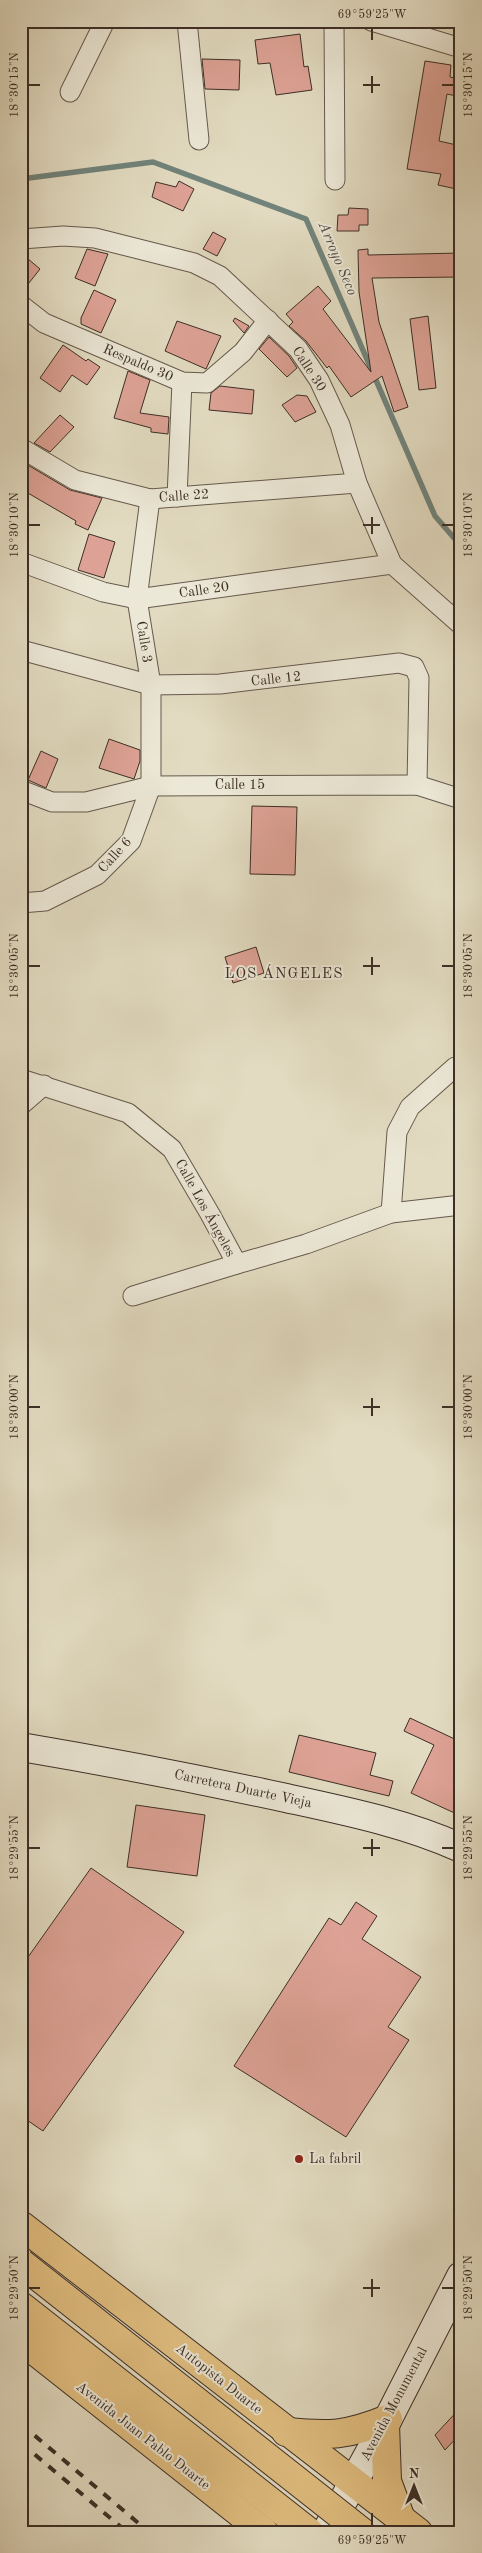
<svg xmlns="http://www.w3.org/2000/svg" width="482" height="2553" viewBox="0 0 482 2553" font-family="'Old Standard TT',serif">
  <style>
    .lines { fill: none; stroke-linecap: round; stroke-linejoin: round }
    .stream { stroke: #71837b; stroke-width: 5.5 }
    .building { fill: #dda295; stroke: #3c2e26 }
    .minor-casing { stroke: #66594d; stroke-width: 21 }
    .secondary-casing { stroke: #3c2e26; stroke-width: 30 }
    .primary-casing { stroke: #3c2e26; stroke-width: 30 }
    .motorway-casing { stroke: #3c2e26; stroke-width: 30 }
    .minor { stroke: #ece8d7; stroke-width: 19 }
    .secondary { stroke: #ece8d7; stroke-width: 28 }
    .primary { stroke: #e1be80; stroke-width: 28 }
    .motorway { stroke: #e1be80; stroke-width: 28 }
    .rail { stroke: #3c2e26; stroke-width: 4; stroke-dasharray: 9 9; stroke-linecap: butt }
    .motorway-bridge-casing { stroke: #3c2e26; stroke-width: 30; stroke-linecap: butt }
    .motorway-bridge { stroke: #e1be80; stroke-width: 28 }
    .ticks { fill: none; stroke: #3c2e26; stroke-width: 2 }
    .poi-dot { fill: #8f2418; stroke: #ece8d7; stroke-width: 2 }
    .labels { text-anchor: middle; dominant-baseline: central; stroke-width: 4; stroke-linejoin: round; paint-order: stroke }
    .street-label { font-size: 14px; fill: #3c2e26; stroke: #ece8d7 }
    .poi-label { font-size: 14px; fill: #3c2e26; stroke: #ece8d7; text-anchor: start }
    .water-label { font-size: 15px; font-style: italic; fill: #4e4a42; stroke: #ece8d7 }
    .neighbourhood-label { font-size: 15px; letter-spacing: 1px; fill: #3c2e26; stroke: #ece8d7 }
    .neatline { fill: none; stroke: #3c2e26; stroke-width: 2 }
    .ticks-label { font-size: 12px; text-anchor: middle; fill: #3c2e26 }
  </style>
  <rect width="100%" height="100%" fill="#e2dbc1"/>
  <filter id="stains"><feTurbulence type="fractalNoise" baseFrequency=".004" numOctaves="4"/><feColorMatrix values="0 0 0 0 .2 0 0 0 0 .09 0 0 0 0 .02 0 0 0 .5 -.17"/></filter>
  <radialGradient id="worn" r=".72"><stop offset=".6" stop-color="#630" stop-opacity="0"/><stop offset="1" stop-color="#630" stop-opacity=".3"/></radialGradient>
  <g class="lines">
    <polyline class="stream" points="21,179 153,162 306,219 435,516 461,546"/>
  </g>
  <g class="building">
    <polygon points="300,34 304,67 308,66 312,90 276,95 270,63 258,64 255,40"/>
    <polygon points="202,59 240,60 239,90 205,89"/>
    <polygon points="425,61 451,65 450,77 461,79 461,97 447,94 439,141 461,146 461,190 438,185 441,174 407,169"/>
    <polygon points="179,181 194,189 183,211 152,197 156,182 176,187"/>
    <polygon points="349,208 368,209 368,225 359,225 359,231 337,231 338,215 348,215"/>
    <polygon points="213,232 226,239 217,256 203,249"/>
    <polygon points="87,249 108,254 95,286 75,278"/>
    <polygon points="368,249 368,255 461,253 461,277 372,278 379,322 408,407 394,412 382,376 351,397 329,366 327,368 306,341 289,326 293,322 286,314 318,286 331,301 323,309 371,372 359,292 358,250"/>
    <polygon points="21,253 40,269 21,293"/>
    <polygon points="94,290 116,300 101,333 81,324 81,318"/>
    <polygon points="428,316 436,388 419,390 410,319"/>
    <polygon points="235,318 249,326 244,333 233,321"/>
    <polygon points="177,321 221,336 206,369 165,351"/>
    <polygon points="269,337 289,356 297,368 287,377 259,349"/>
    <polygon points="63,345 86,361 88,359 100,367 87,385 72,375 60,392 40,378"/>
    <polygon points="128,371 150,380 140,413 169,417 168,434 151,432 151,428 114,418"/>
    <polygon points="220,386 254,390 252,414 209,410 211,393"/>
    <polygon points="297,395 307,396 316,412 295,422 282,405"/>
    <polygon points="60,415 74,427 50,452 34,443"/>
    <polygon points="21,461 70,490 102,498 88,530 75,524 76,521 21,489"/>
    <polygon points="89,534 115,542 104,578 78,570"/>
    <polygon points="109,739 140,750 140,761 134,779 99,768"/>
    <polygon points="41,751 58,759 46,788 28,780"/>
    <polygon points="252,806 297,807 295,875 250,874"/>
    <polygon points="256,947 264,973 233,983 225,957"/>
    <polygon points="410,1718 461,1742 461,1816 411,1793 434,1745 404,1731"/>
    <polygon points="299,1735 376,1753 370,1775 393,1781 389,1796 289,1772"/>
    <polygon points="136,1805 205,1815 197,1876 127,1867"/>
    <polygon points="91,1868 184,1932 43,2131 21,2116 21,1967"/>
    <polygon points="356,1902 377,1916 362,1939 421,1977 388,2027 409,2040 346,2137 234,2066 329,1918 341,1925"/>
    <polygon points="461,2407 461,2433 445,2450 435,2435"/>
  </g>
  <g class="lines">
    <g class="minor-casing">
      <g id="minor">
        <polyline points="187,21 199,140"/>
        <polyline points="334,21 335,180"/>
        <polyline points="371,21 461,48"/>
        <polyline points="70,92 105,21"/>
        <polyline points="21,239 63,236 95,238 194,263 220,276 298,349 319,380 340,425 357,483 392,564 461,625"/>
        <polyline points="21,305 44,323 182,382 207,383 243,352 268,320"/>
        <polyline points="21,448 75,480 150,499 357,483"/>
        <polyline points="177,497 182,382"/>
        <polyline points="21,562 103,592 137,599 392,564"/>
        <polyline points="21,650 151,685 220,684 399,663 414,667 419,678 417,785"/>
        <polyline points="21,790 52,802 86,802 151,786 417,785 461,799"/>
        <polyline points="21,903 45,901 97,875 131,841 151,786 151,685 137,599 150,499"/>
        <polyline points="21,1079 128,1113 172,1149 210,1214 237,1264 306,1244 391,1213 461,1205"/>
        <polyline points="21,1105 44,1085"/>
        <polyline points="391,1213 397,1132 410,1107 455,1067 461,1066"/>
        <polyline points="133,1296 237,1264"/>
      </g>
    </g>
    <g class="secondary-casing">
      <g id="secondary">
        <path d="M21 1747C110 1762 198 1779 286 1798 346 1811 405 1823 461 1848"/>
        <polyline points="326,2532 388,2419 461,2276"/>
      </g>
    </g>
    <g class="primary-casing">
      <g id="primary">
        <polyline points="21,2225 418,2532"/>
        <polyline points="21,2340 264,2532"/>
        <polyline points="385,2424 387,2481 401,2519"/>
        <path d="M286 2432C330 2436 346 2436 388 2419"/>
      </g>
    </g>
    <g class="motorway-casing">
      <polyline id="motorway" points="21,2306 309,2532"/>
    </g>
    <use href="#minor" class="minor"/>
    <use href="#secondary" class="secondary"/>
    <use href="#primary" class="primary"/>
    <use href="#motorway" class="motorway"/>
    <g class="rail">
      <polyline points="21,2424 149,2532"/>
      <polyline points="21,2443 127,2532"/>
    </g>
    <g class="motorway-bridge-casing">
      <polyline id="motorway-bridge" points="21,2263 362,2532"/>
    </g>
    <use href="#motorway-bridge" class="motorway-bridge"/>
  </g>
  <path class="ticks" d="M372 28V40M372 76V93M28 85H40M363 85H380M442 85H454M372 517V534M28 525H40M363 525H380M442 525H454M372 957V975M28 966H40M363 966H380M442 966H454M372 1398V1416M28 1407H40M363 1407H380M442 1407H454M372 1839V1856M28 1848H40M363 1848H380M442 1848H454M372 2279V2297M28 2288H40M363 2288H380M442 2288H454M372 2513V2526"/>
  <circle class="poi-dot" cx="299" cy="2159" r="5"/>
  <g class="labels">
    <g class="street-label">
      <text transform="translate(138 363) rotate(23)">Respaldo 30</text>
      <text transform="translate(309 369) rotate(57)">Calle 30</text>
      <text transform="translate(184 496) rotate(-4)">Calle 22</text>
      <text transform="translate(204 590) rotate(-8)">Calle 20</text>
      <text transform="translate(144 642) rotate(81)">Calle 3</text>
      <text transform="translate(276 679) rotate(-6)">Calle 12</text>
      <text x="240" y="785">Calle 15</text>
      <text transform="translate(115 855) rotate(-48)">Calle 6</text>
      <text transform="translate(205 1208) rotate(61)">Calle Los Ángeles</text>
      <text transform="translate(243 1789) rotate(12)">Carretera Duarte Vieja</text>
      <text transform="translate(219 2379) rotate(38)">Autopista Duarte</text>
      <text transform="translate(394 2404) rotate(-62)">Avenida Monumental</text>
      <text transform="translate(143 2436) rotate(38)">Avenida Juan Pablo Duarte</text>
    </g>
    <g class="poi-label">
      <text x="309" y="2159">La fabril</text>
    </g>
    <g class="water-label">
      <text transform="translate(337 259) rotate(67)">Arroyo Seco</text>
    </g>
    <g class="neighbourhood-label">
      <text x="284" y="974">LOS ÁNGELES</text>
    </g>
  </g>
  <rect width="482" height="2553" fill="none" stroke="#e2dbc1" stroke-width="55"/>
  <g transform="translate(414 2486)" stroke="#ece8d7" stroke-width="4" paint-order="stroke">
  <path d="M0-4L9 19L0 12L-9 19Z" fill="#3c2e26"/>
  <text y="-8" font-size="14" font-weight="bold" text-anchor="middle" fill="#3c2e26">N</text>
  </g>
  <rect x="28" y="28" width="426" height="2498" class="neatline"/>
  <g class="ticks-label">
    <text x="372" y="18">69°59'25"W</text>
    <text transform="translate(14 85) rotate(-90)" y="4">18°30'15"N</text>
    <text transform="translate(468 85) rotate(-90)" y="4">18°30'15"N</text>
    <text transform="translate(14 525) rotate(-90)" y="4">18°30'10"N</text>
    <text transform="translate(468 525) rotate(-90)" y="4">18°30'10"N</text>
    <text transform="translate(14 966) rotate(-90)" y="4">18°30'05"N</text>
    <text transform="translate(468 966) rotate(-90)" y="4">18°30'05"N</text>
    <text transform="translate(14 1407) rotate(-90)" y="4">18°30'00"N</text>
    <text transform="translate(468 1407) rotate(-90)" y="4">18°30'00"N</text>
    <text transform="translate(14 1848) rotate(-90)" y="4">18°29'55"N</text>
    <text transform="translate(468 1848) rotate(-90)" y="4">18°29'55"N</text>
    <text transform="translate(14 2288) rotate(-90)" y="4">18°29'50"N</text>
    <text transform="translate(468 2288) rotate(-90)" y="4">18°29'50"N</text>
    <text x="372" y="2544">69°59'25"W</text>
  </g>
  <rect width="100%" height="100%" filter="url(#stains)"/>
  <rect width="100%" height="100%" fill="url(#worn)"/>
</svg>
